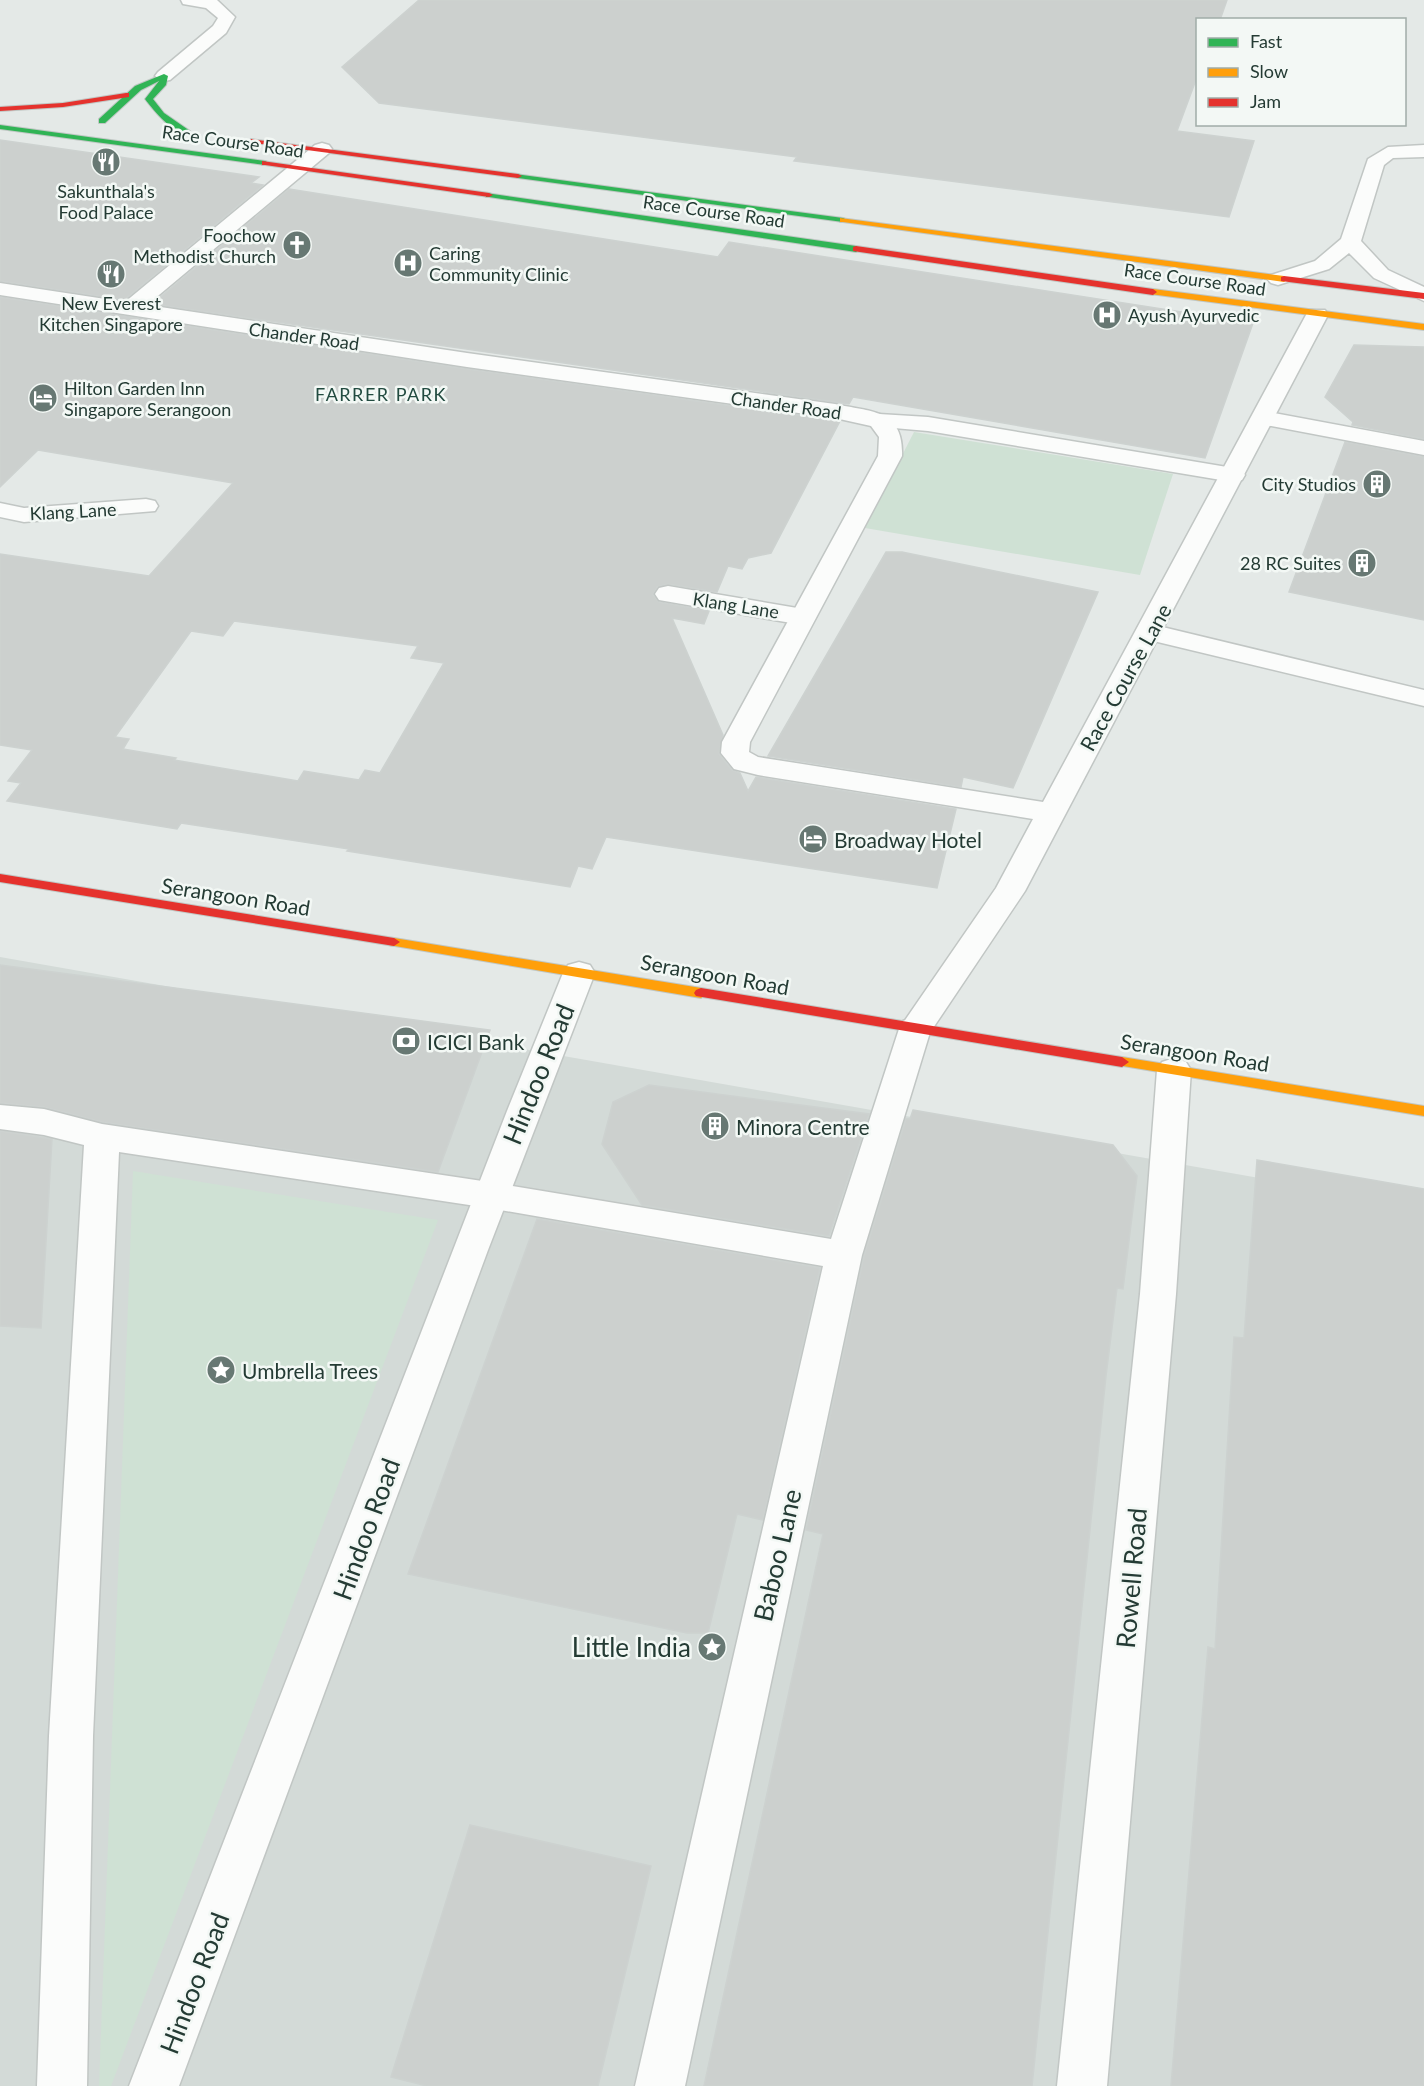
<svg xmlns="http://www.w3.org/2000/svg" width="1424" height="2086" viewBox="0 0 1424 2086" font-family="Lato,sans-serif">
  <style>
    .built { fill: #d3dad7 }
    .green { fill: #cfe1d4 }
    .building { fill: #ccd0ce; stroke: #cdd2d0; stroke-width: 1.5; fill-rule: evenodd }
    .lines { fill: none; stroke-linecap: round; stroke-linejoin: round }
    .lane-casing { stroke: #c1c6c4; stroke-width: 3 }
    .street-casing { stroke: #c1c6c4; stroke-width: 3 }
    .fast-casing { stroke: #c0c7c4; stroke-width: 2 }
    .slow-casing { stroke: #c0c7c4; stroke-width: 2 }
    .jam-casing { stroke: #c0c7c4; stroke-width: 2 }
    .lane { fill: #fbfcfb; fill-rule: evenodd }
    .street { fill: #fbfcfb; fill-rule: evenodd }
    .fast { fill: #30b455; fill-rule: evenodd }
    .slow { fill: #ff9f0a; fill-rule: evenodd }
    .jam { fill: #e5322d; fill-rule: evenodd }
    .labels { text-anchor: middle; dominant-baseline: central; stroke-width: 5; stroke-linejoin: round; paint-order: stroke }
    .far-street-label { font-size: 18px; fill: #243b34; stroke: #f3f8f5 }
    .far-poi-label { font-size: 18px; fill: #243b34; stroke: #f3f8f5; text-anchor: end }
    .far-neighbourhood-label { font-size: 18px; letter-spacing: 1.5px; fill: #224b40; stroke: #f3f8f5 }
    .street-label { font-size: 21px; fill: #243b34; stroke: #f3f8f5 }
    .poi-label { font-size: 21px; fill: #243b34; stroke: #f3f8f5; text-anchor: start }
    .near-street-label { font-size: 26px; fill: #243b34; stroke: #f3f8f5 }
    .near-poi-label { font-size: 26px; fill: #243b34; stroke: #f3f8f5; text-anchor: end }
  </style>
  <rect width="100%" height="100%" fill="#e4e9e7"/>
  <polygon class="built" points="0,957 1424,1207 1424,2086 0,2086"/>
  <g class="green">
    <polygon points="914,432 1173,474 1140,575 865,528"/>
    <polygon points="133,1171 438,1220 111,2086 99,2086"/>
  </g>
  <g class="building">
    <polygon points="419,0 1227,0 1220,20 1197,20 1197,77 1177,131 1254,141 1229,217 794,161 797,157 379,103 342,67"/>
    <polygon points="0,140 259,177 251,183 263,185 124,300 0,281"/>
    <polygon points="289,189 718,257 729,242 1253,323 1205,458 853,397 849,404 152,304"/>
    <path d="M0 297 467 369 840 421 771 553 748 558 742 569 728 566 717 592 668 584 657 587 653 595 659 602 709 611 704 624 672 618 723 735 719 754 732 770 740 773 748 791 756 777 956 809 937 888 606 837 592 869 578 866 570 887 347 851 349 849 181 823 177 829 7 801 21 783 8 781 32 750 0 745V554L149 576 233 483 38 450 0 487ZM234 621 418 646 411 658 444 663 380 773 365 770 359 780 304 771 298 781 174 760 176 758 123 749 129 739 115 737 191 631 223 636Z"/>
    <polygon points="1354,345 1424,347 1424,439 1352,425 1353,422 1325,397"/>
    <polygon points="1345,442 1424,457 1424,620 1289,592"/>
    <polygon points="886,552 902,552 1098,592 1013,788 963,777 961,787 768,756"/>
    <polygon points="0,965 190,990 490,1030 438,1172 102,1122 44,1107 0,1103"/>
    <polygon points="649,1085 869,1114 829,1236 642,1205 602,1144 613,1102"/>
    <polygon points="913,1110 1113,1145 1137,1176 1123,1289 1117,1288 1106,1376 1032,2086 704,2086 823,1534 806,1530 864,1256 906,1119 910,1119"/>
    <polygon points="0,1131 52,1139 41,1328 0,1326"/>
    <polygon points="1257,1160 1424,1189 1424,2086 1171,2086 1208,1647 1215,1649 1234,1337 1244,1338"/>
    <polygon points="537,1219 820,1268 763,1520 737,1514 708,1633 687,1633 408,1574"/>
    <polygon points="470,1825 651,1866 598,2086 427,2086 391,2077"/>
  </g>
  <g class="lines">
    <g class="lane-casing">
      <g id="lane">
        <polygon points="1424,145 1424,157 1393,158 1384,165 1361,241 1388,270 1424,287 1424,301 1374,278 1349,253 1329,269 1278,285 1271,283 1267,279 1271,275 1315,261 1341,239 1368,159 1388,147"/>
        <polygon points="1263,411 1424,441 1424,455 1255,423 1251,418 1255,413"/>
        <polygon points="879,414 928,417 1233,468 1242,470 1245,475 1242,480 1233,482 928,431 871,426 867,421 871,416"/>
        <polygon points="668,586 803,609 812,611 816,617 812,623 803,625 659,600 655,594 659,588"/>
        <polygon points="1150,624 1424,690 1424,706 1141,638 1137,632 1141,626"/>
        <polygon points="915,1017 927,1021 931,1029 862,1255 685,2086 635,2086 823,1266 489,1208 119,1152 93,1736 87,2086 37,2086 49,1736 84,1145 44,1135 0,1129 0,1105 44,1109 102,1124 489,1182 831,1239 899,1029 903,1021"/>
      </g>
    </g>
    <g class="street-casing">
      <g id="street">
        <polygon points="181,0 217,0 235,17 226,33 170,80 164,81 155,76 158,72 213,26 218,18 206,8 183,4"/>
        <path d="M322 143 329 145 332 149 329 153 147 305 467 353 835 404C871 412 904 409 902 456L750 742 749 752 758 757 1043 802 1306 315 1309 310H1325L1328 315 1025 891 927 1037 915 1041 903 1037 899 1029 996 888 1033 819 758 775 734 769 721 753 722 742 878 456 879 437 871 426 835 418 467 367 0 295V283L125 302 315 145Z"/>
        <polygon points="146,499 155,501 158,506 155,511 24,522 0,517 0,503 24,508"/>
        <polygon points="579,962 590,965 595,973 488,1250 179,2086 129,2086 507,1111 563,973 568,965"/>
        <polygon points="1174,1058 1186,1062 1191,1070 1176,1294 1107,2086 1057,2086 1140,1294 1157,1070 1162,1062"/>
      </g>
    </g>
    <g class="fast-casing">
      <g id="fast">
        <path d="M164 74 168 76 166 85 153 99 164 113 190 131V135C174 135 154 111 145 99L159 81 141 90 105 123H99V119L135 86Z"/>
        <polygon points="0,125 265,161 269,163 265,165 0,129"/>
        <polygon points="515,174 843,218 847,220 843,222 518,178 514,176"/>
        <polygon points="486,193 856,246 860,249 856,252 489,197 486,197"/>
      </g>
    </g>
    <g class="slow-casing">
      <g id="slow">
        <polygon points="840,218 1284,276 1288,279 1284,282 843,222 840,222"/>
        <polygon points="1153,289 1424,324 1424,330 1150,294 1150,290"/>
        <polygon points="394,938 701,988 708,993 701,998 389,945 388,942"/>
        <polygon points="1122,1057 1424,1106 1424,1116 1117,1065 1115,1062"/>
      </g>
    </g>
    <g class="jam-casing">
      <g id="jam">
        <polygon points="126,93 129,93 129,97 63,107 0,111 0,107 63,103"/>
        <polygon points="251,139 518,174 522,176 518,178 254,143 250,141"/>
        <polygon points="262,161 489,193 493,195 489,197 265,165 262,165"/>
        <polygon points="856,246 1153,289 1157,292 1153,295 853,251 853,247"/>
        <polygon points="1284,276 1424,293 1424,299 1281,281 1281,277"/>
        <polygon points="0,874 394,938 400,942 394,946 0,882"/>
        <polygon points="701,988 1122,1057 1129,1062 1122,1067 696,996 694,993 696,990"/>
      </g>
    </g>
    <use href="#lane" class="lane"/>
    <use href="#street" class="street"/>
    <use href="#fast" class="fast"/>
    <use href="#slow" class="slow"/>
    <use href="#jam" class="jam"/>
  </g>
  <defs>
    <g id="restaurant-disc" transform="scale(1.5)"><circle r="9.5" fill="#677873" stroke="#f3f8f5"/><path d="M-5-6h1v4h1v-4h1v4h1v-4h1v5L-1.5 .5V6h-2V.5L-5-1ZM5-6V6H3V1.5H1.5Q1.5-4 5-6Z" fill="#fff"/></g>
    <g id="church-disc" transform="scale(1.5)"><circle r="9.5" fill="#677873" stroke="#f3f8f5"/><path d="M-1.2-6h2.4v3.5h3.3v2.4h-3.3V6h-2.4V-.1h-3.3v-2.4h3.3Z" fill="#fff"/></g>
    <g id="hospital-disc" transform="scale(1.5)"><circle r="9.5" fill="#677873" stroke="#f3f8f5"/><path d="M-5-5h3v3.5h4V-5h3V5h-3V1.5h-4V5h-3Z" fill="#fff"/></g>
    <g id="hotel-disc" transform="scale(1.5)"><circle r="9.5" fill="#677873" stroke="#f3f8f5"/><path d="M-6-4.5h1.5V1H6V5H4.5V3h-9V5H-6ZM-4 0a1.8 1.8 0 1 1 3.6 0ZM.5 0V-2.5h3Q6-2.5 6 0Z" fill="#fff"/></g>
    <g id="building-disc" transform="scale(1.5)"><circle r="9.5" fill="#677873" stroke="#f3f8f5"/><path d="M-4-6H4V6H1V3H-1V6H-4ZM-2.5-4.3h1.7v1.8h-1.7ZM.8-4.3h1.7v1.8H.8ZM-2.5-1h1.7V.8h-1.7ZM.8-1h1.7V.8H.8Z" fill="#fff"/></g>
    <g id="bank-disc" transform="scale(1.5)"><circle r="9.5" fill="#677873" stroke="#f3f8f5"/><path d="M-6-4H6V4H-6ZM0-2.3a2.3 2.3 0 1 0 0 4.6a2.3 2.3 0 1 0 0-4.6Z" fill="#fff"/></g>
    <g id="sight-disc" transform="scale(1.5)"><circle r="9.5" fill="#677873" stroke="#f3f8f5"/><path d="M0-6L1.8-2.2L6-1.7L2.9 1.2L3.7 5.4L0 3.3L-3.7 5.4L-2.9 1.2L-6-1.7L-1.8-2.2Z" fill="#fff"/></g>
  </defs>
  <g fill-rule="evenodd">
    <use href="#restaurant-disc" x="106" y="162"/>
    <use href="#church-disc" x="297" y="245"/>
    <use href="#hospital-disc" x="408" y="263"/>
    <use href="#restaurant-disc" x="111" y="274"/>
    <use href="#hospital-disc" x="1107" y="315"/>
    <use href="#hotel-disc" x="43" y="398"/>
    <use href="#building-disc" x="1377" y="484"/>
    <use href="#building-disc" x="1362" y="563"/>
    <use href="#hotel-disc" x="813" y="839"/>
    <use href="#bank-disc" x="406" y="1041"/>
    <use href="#building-disc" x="715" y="1126"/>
    <use href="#sight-disc" x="221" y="1370"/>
    <use href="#sight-disc" x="712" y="1647"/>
  </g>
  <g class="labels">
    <g class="far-street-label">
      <text transform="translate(233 141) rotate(8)">Race Course Road</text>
      <text transform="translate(714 211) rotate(8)">Race Course Road</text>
      <text transform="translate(1195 279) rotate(8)">Race Course Road</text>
      <text transform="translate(304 336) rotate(8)">Chander Road</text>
      <text transform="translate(786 405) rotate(8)">Chander Road</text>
      <text transform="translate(73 511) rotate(-3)">Klang Lane</text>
      <text transform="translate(736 605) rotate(9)">Klang Lane</text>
    </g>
    <g class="far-poi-label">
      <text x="106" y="191" text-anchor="middle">Sakunthala's<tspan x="106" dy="21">Food Palace</tspan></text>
      <text x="276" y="235">Foochow<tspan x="276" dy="21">Methodist Church</tspan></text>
      <text x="429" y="253" text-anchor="start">Caring<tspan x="429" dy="21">Community Clinic</tspan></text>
      <text x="111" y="303" text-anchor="middle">New Everest<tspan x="111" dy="21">Kitchen Singapore</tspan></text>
      <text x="1128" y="315" text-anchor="start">Ayush Ayurvedic</text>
      <text x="64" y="388" text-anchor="start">Hilton Garden Inn<tspan x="64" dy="21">Singapore Serangoon</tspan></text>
      <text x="1356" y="484">City Studios</text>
      <text x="1341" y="563">28 RC Suites</text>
    </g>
    <g class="far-neighbourhood-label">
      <text x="381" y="394">FARRER PARK</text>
    </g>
    <g class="street-label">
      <text transform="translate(1125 677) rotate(-61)">Race Course Lane</text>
      <text transform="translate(236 896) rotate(9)">Serangoon Road</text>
      <text transform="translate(715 974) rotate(10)">Serangoon Road</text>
      <text transform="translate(1195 1052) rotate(9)">Serangoon Road</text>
    </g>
    <g class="poi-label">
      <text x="834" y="839">Broadway Hotel</text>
      <text x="427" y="1041">ICICI Bank</text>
      <text x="736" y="1126">Minora Centre</text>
      <text x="242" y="1370">Umbrella Trees</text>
    </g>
    <g class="near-street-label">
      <text transform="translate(538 1074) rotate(-68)">Hindoo Road</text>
      <text transform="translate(366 1529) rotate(-70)">Hindoo Road</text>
      <text transform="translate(777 1555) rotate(-77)">Baboo Lane</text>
      <text transform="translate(1131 1578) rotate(-85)">Rowell Road</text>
      <text transform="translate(194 1983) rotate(-69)">Hindoo Road</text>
    </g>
    <g class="near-poi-label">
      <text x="691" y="1647">Little India</text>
    </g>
  </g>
  <rect x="1196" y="18" width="210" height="108" fill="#f3f8f5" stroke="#a0aca8" stroke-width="1.5"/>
  <rect x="1208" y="38" width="30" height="9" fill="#30b455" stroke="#a0aca8" stroke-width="1.5"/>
  <text x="1250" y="48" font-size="18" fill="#243b34">Fast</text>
  <rect x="1208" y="68" width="30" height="9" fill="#ff9f0a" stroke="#a0aca8" stroke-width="1.5"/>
  <text x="1250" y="78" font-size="18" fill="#243b34">Slow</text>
  <rect x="1208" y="98" width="30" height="9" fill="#e5322d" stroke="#a0aca8" stroke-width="1.5"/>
  <text x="1250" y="108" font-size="18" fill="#243b34">Jam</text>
</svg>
